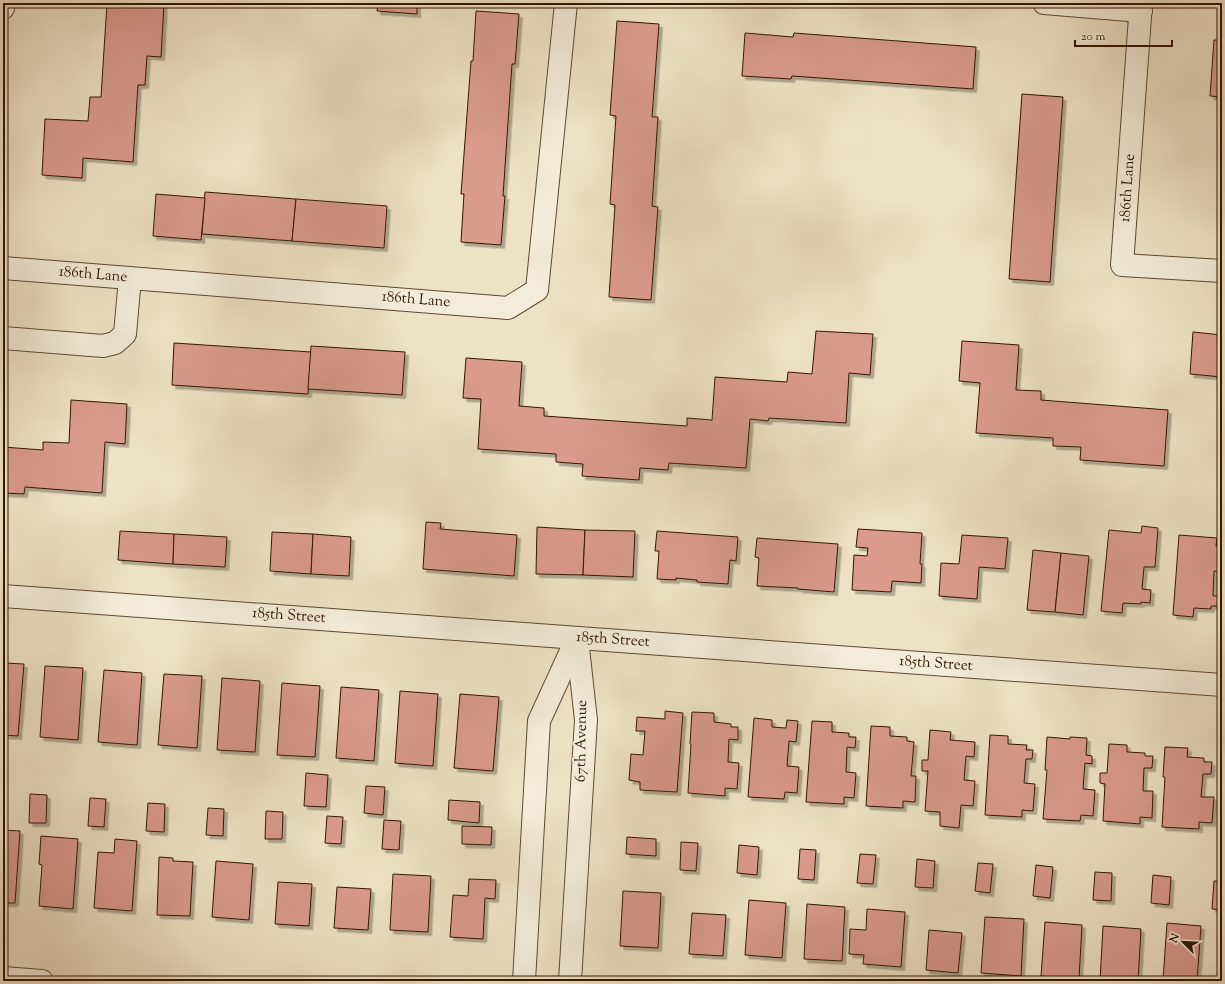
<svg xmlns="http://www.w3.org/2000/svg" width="1225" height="984" viewBox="0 0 1225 984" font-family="'Sorts Mill Goudy',serif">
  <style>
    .building { fill: #da9a8e; stroke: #321601; filter: url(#shadow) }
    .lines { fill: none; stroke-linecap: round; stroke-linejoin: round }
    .street-casing { stroke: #614932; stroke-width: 24 }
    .street { stroke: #f4ecda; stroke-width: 22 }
    .labels { text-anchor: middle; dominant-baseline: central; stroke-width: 4; stroke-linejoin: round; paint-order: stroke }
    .street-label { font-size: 15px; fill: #321601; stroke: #f4ecda }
  </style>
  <defs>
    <filter id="shadow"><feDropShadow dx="3.5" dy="3.5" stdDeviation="0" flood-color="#0004"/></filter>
  </defs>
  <rect width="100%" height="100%" fill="#eee2c6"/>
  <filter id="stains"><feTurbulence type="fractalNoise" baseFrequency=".005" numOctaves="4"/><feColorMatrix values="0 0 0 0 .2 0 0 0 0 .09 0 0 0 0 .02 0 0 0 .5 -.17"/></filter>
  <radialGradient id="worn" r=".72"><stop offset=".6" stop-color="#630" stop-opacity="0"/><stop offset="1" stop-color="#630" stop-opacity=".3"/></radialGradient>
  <g class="building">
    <polygon points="107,3 164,3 161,57 147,56 145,85 138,85 133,162 83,158 82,178 42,175 45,119 88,121 90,97 101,97"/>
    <polygon points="378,3 417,3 417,14 377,11"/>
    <polygon points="476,11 519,14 515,64 512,64 503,196 505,196 501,245 461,242 464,194 461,194 471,61 473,61"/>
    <polygon points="617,21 659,24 652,117 658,117 652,206 658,207 651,300 609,297 615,205 610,204 616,116 610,115"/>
    <polygon points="745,33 793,37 794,33 976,47 973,89 792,76 791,79 742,76"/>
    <polygon points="1214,40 1222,40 1222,97 1210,96"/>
    <polygon points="1022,94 1063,97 1050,282 1009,279"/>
    <polygon points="205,192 296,199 292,241 202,234"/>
    <polygon points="156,194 205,198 201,240 153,236"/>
    <polygon points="296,199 387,206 384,248 292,241"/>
    <polygon points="816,331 873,334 870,375 849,373 846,423 769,418 768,421 750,419 746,468 669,463 668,470 640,468 639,480 582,476 583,464 556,462 556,454 478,449 481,399 463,398 466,358 522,362 519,406 544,408 544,416 687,426 687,418 712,420 715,377 787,382 788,372 812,374"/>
    <polygon points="1193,332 1222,335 1222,377 1190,374"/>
    <polygon points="962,341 1019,345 1016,390 1041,391 1041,400 1168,410 1164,466 1080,460 1081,447 1053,446 1053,438 976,433 980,383 959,381"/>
    <polygon points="174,343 311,352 308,394 172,385"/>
    <polygon points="311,346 405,352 402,395 308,389"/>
    <polygon points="71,400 127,404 125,444 105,442 102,493 25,487 24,494 3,493 3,447 43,450 43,442 69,443"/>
    <polygon points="426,522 441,523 440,529 517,535 514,576 423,569"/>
    <polygon points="1142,526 1158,528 1155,567 1144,567 1142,589 1151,590 1150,603 1141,602 1141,604 1123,603 1122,613 1101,611 1109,530 1141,533"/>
    <polygon points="537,527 585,530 583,575 536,574"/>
    <polygon points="858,529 922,533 920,564 922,564 921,583 892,581 891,592 852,590 854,555 867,556 868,548 856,547"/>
    <polygon points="585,530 635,531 633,577 583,575"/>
    <polygon points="120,531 174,534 173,564 118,560"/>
    <polygon points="657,531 738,537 736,561 730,560 728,584 697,582 697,580 676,578 676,580 657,579 659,551 655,551"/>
    <polygon points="272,532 313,534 311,574 270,571"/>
    <polygon points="174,534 227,537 225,567 173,564"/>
    <polygon points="313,534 351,537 349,576 311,574"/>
    <polygon points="962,535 1008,538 1005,569 979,567 977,599 939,596 941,563 959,564"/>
    <polygon points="1179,535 1217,538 1216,546 1222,546 1222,572 1214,571 1213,596 1220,596 1219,606 1211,606 1211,609 1194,608 1193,617 1173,615"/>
    <polygon points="757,538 838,544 834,592 798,589 798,588 757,586 759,558 755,557"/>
    <polygon points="1033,550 1061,553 1055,612 1027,610"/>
    <polygon points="1061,553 1089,556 1083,615 1055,612"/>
    <polygon points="3,663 24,664 18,736 3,735"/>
    <polygon points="45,666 83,668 78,740 40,737"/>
    <polygon points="104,670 142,673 137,745 98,742"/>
    <polygon points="164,674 202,676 197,748 158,745"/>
    <polygon points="222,678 260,681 255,752 217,750"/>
    <polygon points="282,683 320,686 315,757 277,755"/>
    <polygon points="341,687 379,690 374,761 336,758"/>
    <polygon points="400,691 438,694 433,766 395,763"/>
    <polygon points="460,694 499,697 493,771 454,768"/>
    <polygon points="665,711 683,713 677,792 640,790 640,782 629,780 631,754 643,755 645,731 636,731 637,717 665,719"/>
    <polygon points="692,712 714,713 714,722 731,724 731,727 738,727 738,740 729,739 728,762 739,763 737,789 725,788 725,796 688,793 691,744 690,744"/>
    <polygon points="754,718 772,720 772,727 786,728 787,720 798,721 796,742 789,741 787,766 799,767 797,793 785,792 784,799 748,797"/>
    <polygon points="812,721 832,722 832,732 849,733 849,737 856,737 855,748 847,747 846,772 856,773 854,798 844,797 844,804 806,802"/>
    <polygon points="871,726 890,727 890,736 907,737 907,741 914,742 911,776 916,776 915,802 903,801 903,808 866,806"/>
    <polygon points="930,730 951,732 950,740 975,742 974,757 966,756 964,780 975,781 973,806 961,805 959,828 940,826 940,812 925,811 928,771 922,771 922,760 928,760"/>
    <polygon points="990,735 1008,736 1008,744 1027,745 1026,750 1033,750 1032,759 1026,759 1024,783 1035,784 1033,811 1022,810 1022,817 985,815"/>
    <polygon points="1047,737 1070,739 1070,737 1087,738 1086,755 1092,756 1092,764 1085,763 1083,789 1095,790 1093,816 1081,815 1080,821 1043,819 1047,770 1045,770"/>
    <polygon points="1109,744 1127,745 1127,752 1145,753 1145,756 1153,756 1152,768 1144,768 1143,791 1153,791 1152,818 1140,817 1140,824 1103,821 1105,784 1100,783 1100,773 1107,773"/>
    <polygon points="1165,747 1188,748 1187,757 1204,758 1204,762 1212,762 1211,774 1203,774 1201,797 1214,797 1212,823 1199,822 1199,829 1162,827 1165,777 1163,777"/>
    <polygon points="306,773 328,775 326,807 304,806"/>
    <polygon points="366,786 385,787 383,815 364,813"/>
    <polygon points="30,794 47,795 46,823 29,823"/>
    <polygon points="90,798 106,799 104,827 88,826"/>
    <polygon points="449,800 480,802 479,823 448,820"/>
    <polygon points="148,803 165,804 164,832 146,831"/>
    <polygon points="208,808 224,809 223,836 206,835"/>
    <polygon points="266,811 283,812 282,839 265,839"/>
    <polygon points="327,816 343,817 341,844 325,843"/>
    <polygon points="384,820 401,821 399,850 382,849"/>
    <polygon points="462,826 492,827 491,845 462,844"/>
    <polygon points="3,830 20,831 15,903 3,903"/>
    <polygon points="41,836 78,839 73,909 39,906 42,865 39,864"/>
    <polygon points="627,837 656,839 656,856 626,854"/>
    <polygon points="115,839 137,841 132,911 94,908 98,852 114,853"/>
    <polygon points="681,842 698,843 696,871 680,870"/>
    <polygon points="739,845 759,847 757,875 737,873"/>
    <polygon points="800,849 816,850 814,880 798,879"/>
    <polygon points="860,854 876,855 873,884 857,883"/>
    <polygon points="159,857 173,858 173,861 193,862 190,916 157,915"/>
    <polygon points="917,859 935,861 933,888 915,887"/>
    <polygon points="216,861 253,864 249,920 212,917"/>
    <polygon points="978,863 993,864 990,893 975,891"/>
    <polygon points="1036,865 1053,867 1050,898 1033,896"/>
    <polygon points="1095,872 1112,873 1111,901 1093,900"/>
    <polygon points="393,874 431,876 428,932 390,930"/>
    <polygon points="1153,875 1171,877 1169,905 1151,903"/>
    <polygon points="469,879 496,880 495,899 485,898 483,939 450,937 453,895 468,896"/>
    <polygon points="1214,881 1222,881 1222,910 1212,909"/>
    <polygon points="278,882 312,884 309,926 275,924"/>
    <polygon points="337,887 371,889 368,930 334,928"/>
    <polygon points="623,891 661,893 658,948 620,946"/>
    <polygon points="749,900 786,903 782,958 745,955"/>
    <polygon points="807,904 845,907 842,961 804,959"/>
    <polygon points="867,909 905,912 901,967 863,964 864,955 849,954 850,929 866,930"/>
    <polygon points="692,913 726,915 723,956 689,954"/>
    <polygon points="985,917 1024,919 1021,976 981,973"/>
    <polygon points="1045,922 1082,925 1079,979 1041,976"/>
    <polygon points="1167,923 1201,926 1197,981 1163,981"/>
    <polygon points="1103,926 1141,929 1138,981 1100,981"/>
    <polygon points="929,930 962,933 958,973 926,970"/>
    <polygon points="1222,936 1222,981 1219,981"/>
  </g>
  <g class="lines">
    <g class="street-casing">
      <g id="street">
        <polyline points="1044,3 1141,11"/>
        <polyline points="1141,3 1122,265 1222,271"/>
        <polyline points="3,8 3,3"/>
        <polyline points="3,268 508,308 537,290 566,3"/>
        <polyline points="3,338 103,346 115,343 125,334 130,278"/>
        <polyline points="3,596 1222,685"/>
        <polyline points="3,978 42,981"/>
        <polyline points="524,981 539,721 577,638"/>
        <polyline points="570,981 586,720 577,639"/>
      </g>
    </g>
    <use href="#street" class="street"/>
  </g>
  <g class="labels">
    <g class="street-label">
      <text transform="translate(1128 188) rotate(-86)">186th Lane</text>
      <text transform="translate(93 275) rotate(5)">186th Lane</text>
      <text transform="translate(416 300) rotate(5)">186th Lane</text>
      <text transform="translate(289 616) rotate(4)">185th Street</text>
      <text transform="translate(613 640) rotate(4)">185th Street</text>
      <text transform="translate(936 664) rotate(4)">185th Street</text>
      <text transform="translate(582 741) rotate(-89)">67th Avenue</text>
    </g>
  </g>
  <rect width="1225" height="984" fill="none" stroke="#eee2c6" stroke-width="16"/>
  <rect x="4" y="4" width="1217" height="976" fill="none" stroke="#321601" stroke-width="2"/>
  <rect x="8" y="8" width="1209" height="968" fill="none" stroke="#321601"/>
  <g transform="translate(1183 942) rotate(294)" stroke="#f4ecda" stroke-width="3" paint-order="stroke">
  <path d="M0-3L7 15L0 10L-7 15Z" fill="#321601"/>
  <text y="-6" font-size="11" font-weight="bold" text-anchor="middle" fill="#321601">N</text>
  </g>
  <path d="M1075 40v6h97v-6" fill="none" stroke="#321601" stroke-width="2"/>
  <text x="1081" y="40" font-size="12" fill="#321601" stroke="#f4ecda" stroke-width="3" paint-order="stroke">20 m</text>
  <rect width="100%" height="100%" filter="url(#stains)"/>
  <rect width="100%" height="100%" fill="url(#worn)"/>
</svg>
